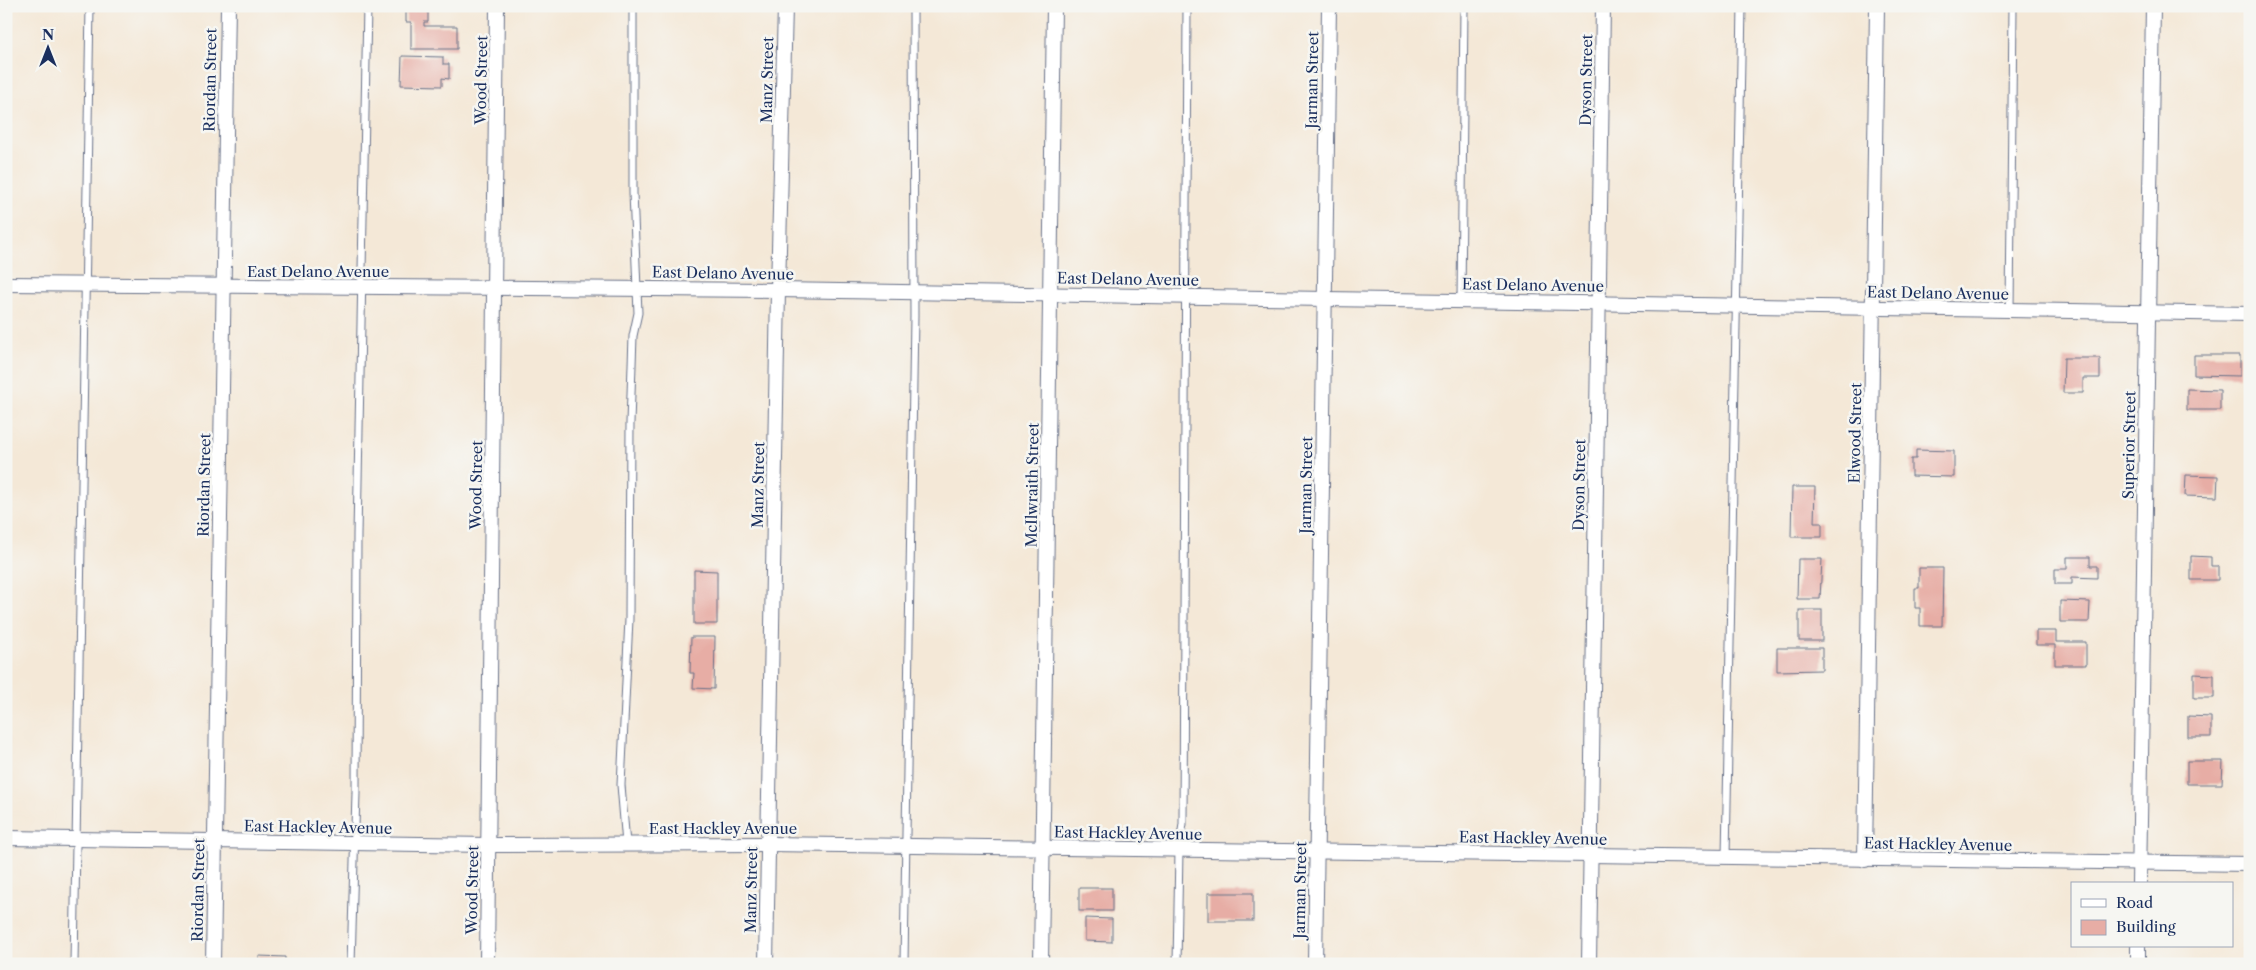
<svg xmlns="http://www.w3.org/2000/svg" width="2256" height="970" viewBox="0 0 2256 970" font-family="'Libre Caslon Text',serif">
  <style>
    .building { fill: #e7ada5 }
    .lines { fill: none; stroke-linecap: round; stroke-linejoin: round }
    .service-casing { stroke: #677088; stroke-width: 9 }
    .minor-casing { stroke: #677088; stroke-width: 16 }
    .service { stroke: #fff; stroke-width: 7 }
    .minor { stroke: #fff; stroke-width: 14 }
    .labels { text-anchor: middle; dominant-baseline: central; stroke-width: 5; stroke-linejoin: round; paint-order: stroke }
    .street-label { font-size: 15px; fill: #1b2f5e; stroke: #f6f6f2 }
  </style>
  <rect width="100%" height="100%" fill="#f6f6f2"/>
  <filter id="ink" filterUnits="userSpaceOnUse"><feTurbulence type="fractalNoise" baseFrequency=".02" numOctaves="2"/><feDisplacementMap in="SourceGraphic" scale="10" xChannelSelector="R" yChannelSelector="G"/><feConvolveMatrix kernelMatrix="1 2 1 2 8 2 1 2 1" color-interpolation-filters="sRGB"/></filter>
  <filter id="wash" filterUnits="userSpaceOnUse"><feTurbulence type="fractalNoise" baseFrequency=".0096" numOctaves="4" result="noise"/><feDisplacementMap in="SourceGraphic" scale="20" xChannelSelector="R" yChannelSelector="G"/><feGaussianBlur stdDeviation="1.12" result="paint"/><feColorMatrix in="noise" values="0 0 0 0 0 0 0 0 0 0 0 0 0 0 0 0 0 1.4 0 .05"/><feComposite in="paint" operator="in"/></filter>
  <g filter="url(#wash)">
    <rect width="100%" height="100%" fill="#f4e8d7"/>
    <g id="blocks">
      <g class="building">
        <polygon points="406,9 428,10 428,22 424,22 424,26 457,26 457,49 411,49 411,22 406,22"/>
        <polygon points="402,56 443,57 443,64 449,64 449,79 442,78 442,86 401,85"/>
        <polygon points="2194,355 2240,355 2240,376 2194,375"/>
        <polygon points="2064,358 2100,358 2100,378 2083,378 2083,393 2063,393"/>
        <polygon points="2187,389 2220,390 2220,410 2187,410"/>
        <polygon points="1916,450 1954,451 1954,477 1911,476 1911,459 1916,459"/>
        <polygon points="2186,475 2218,476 2217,497 2185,496"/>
        <polygon points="1792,487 1815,487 1814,523 1822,523 1822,537 1791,537"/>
        <polygon points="2191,556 2211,557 2211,566 2218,566 2218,580 2191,580"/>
        <polygon points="2067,557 2090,557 2090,566 2097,566 2097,578 2072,577 2072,584 2055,584 2055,569 2067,569"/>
        <polygon points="1798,559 1822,559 1820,599 1797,599"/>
        <polygon points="1919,568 1943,568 1942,626 1920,626 1920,608 1915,608 1915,588 1919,588"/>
        <polygon points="694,570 717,571 717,624 694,624"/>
        <polygon points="2060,601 2090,602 2089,622 2060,622"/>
        <rect x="1799" y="610" width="23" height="31"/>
        <polygon points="2036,631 2056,631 2056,642 2086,642 2086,665 2055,665 2055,645 2036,645"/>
        <polygon points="691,637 715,637 714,689 693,688 694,673 690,673"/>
        <polygon points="1777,648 1822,648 1822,670 1777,671"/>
        <polygon points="2194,674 2214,675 2214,698 2194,698"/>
        <polygon points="2188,716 2211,717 2211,737 2188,737"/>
        <polygon points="2187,761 2223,761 2222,784 2187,784"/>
        <rect x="1079" y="888" width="33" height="23"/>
        <rect x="1208" y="893" width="45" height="28"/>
        <polygon points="1085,918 1112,919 1112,942 1085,941"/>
        <polygon points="259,956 285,957 285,964 259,964"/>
      </g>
    </g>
  </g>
  <g filter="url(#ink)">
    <use href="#blocks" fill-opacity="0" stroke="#677088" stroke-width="1"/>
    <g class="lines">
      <g class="service-casing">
        <g id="service">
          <polyline points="1461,300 1464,6"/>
          <polyline points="2010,310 2013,6"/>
          <polyline points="626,844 621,785 629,619 630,423 633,336 638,313 633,193 633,6"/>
          <polyline points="1726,857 1742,6"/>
          <polyline points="74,964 90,6"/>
          <polyline points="351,964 356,793 357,535 367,6"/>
          <polyline points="904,964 914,316 913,6"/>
          <polyline points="1177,964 1179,850 1183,824 1187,6"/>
        </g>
      </g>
      <g class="minor-casing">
        <g id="minor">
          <polyline points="6,284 778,290 2250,314"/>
          <polyline points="6,838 489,845 768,844 2250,864"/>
          <polyline points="1865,860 1877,6"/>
          <polyline points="2139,884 2153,6"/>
          <polyline points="213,964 228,6"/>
          <polyline points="487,964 497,6"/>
          <polyline points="766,964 778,290 785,6"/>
          <polyline points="1041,964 1054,6"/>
          <polyline points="1315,964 1329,6"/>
          <polyline points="1589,964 1603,6"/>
          <polyline points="2138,964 2138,946"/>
        </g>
      </g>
      <use href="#service" class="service"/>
      <use href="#minor" class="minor"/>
    </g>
  </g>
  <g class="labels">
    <g class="street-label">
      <text transform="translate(210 80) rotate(-89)">Riordan Street</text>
      <text transform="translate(481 80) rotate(-89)">Wood Street</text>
      <text transform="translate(767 80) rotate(-89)">Manz Street</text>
      <text transform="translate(1312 80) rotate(-89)">Jarman Street</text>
      <text transform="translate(1586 80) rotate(-89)">Dyson Street</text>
      <text x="318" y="271">East Delano Avenue</text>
      <text transform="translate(723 273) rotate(1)">East Delano Avenue</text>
      <text transform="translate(1128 279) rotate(1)">East Delano Avenue</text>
      <text transform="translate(1533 285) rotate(1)">East Delano Avenue</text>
      <text transform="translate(1938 293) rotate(1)">East Delano Avenue</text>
      <text transform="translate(1855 433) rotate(-89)">Elwood Street</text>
      <text transform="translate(2129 445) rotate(-89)">Superior Street</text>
      <text transform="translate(204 485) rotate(-89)">Riordan Street</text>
      <text transform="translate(476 485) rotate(-89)">Wood Street</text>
      <text transform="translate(758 485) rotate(-89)">Manz Street</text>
      <text transform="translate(1032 485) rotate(-89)">McIlwraith Street</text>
      <text transform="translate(1306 485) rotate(-89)">Jarman Street</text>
      <text transform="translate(1579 485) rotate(-89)">Dyson Street</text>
      <text transform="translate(318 827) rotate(1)">East Hackley Avenue</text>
      <text x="723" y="828">East Hackley Avenue</text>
      <text transform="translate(1128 833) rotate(1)">East Hackley Avenue</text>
      <text transform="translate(1533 838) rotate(1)">East Hackley Avenue</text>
      <text transform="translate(1938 844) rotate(1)">East Hackley Avenue</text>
      <text transform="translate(198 890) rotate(-89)">Riordan Street</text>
      <text transform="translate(472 890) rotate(-89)">Wood Street</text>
      <text transform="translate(751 890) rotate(-89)">Manz Street</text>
      <text transform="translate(1300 890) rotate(-89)">Jarman Street</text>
    </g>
  </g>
  <rect width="2256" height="970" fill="none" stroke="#f6f6f2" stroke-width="25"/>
  <rect x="2071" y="882" width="162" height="65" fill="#f6f6f2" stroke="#9ea6b7"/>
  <rect x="2081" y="899" width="25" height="8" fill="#ffffff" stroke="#9ea6b7"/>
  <text x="2116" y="908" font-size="15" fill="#1b2f5e">Road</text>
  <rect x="2081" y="920" width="25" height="15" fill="#e7ada5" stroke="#9ea6b7"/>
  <text x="2116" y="932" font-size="15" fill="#1b2f5e">Building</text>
  <g transform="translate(48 48)" stroke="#f6f6f2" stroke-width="4" paint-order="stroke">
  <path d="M0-4L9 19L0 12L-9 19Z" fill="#1b2f5e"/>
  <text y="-8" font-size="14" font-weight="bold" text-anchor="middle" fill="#1b2f5e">N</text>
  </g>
</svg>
